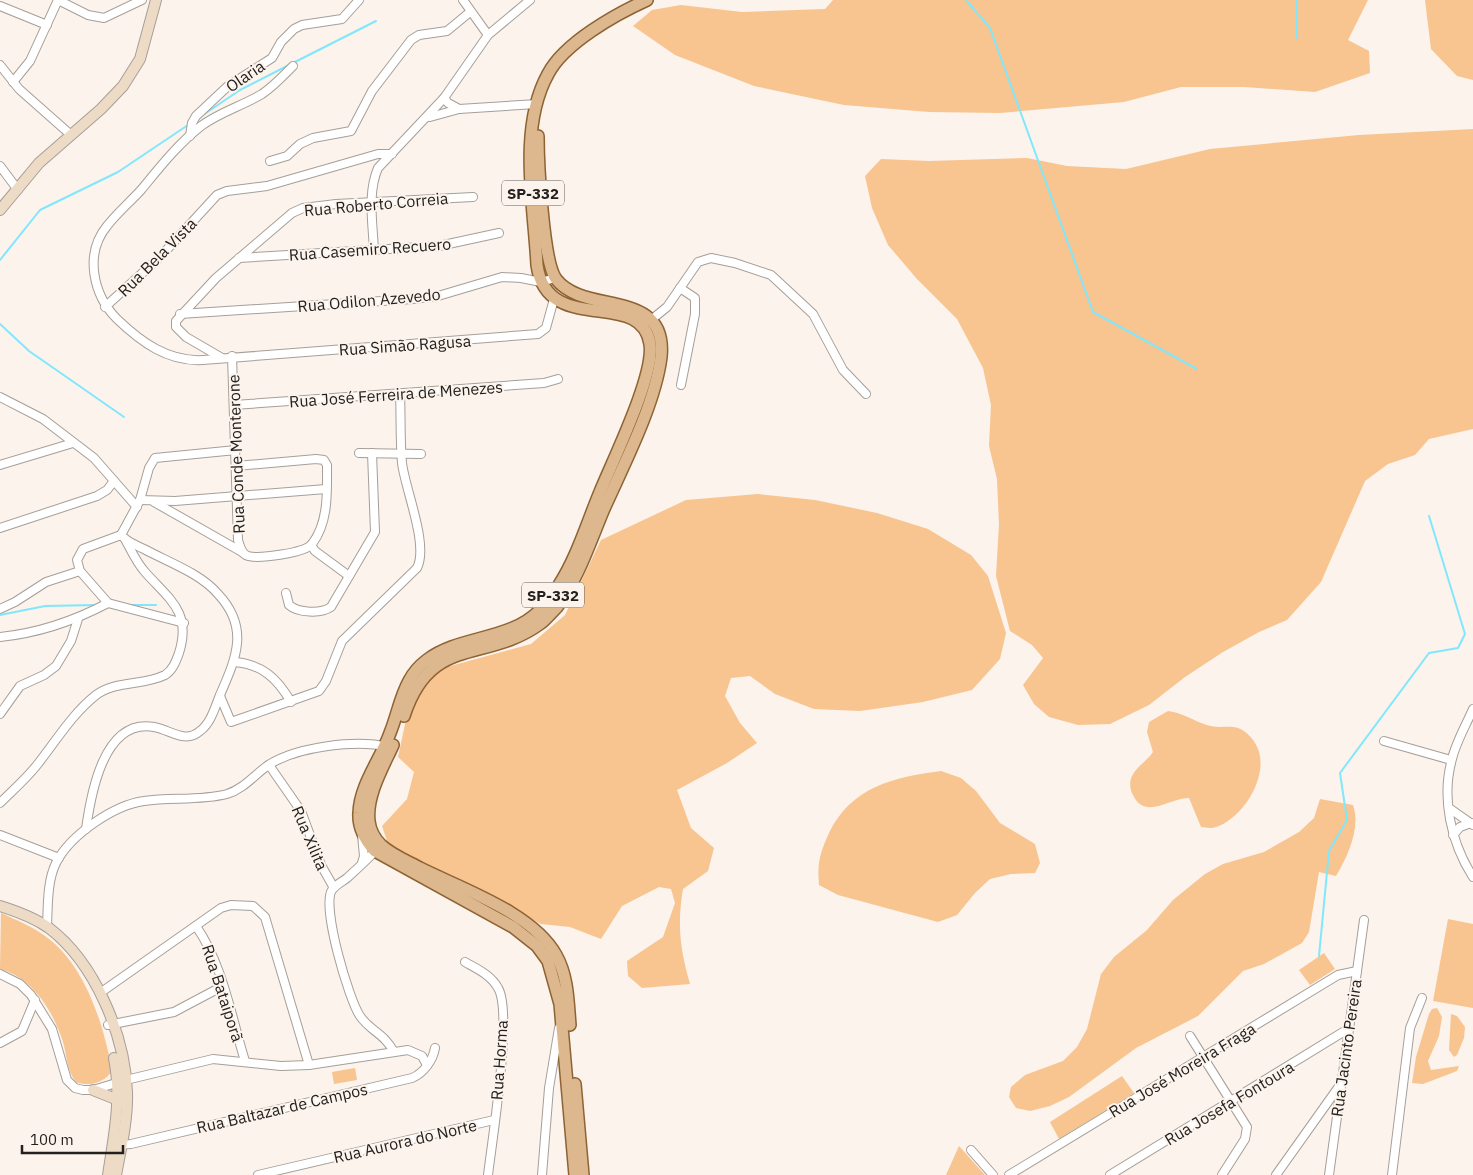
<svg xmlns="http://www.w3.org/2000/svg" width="1473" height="1175" viewBox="0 0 1473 1175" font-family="'IBM Plex Sans',sans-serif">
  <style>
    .green { fill: #f8c490 }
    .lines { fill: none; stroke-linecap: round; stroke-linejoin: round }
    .stream { stroke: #81e7fc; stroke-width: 2 }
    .street-casing { stroke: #a69f98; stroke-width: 10 }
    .secondary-casing { stroke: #a69f98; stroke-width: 12 }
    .primary-casing { stroke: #8d6334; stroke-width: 14 }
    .street { stroke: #fff; stroke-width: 8 }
    .secondary { stroke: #eedbc6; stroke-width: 10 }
    .primary { stroke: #ddb78d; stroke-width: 11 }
    .labels { text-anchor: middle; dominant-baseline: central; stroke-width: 4; stroke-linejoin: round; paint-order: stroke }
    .shield { fill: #fbf3ec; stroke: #645f5b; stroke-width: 1 }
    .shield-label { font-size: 15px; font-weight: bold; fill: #23201d }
    .street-label { font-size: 16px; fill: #23201d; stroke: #fbf3ec }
  </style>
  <rect width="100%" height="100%" fill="#fbf3ec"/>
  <g class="green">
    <polygon points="833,0 1368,0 1348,40 1369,51 1370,73 1315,92 1244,87 1181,87 1124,102 1000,113 929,112 844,105 754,86 675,55 633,26 652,10 681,5 742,12 825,9"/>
    <polygon points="1425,0 1473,0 1473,80 1457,76 1431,49"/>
    <polygon points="1473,129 1473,429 1429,439 1415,455 1388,464 1365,481 1321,582 1287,620 1259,632 1223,652 1185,677 1149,705 1110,724 1078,725 1049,717 1034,704 1023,685 1043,658 1032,645 1010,631 996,576 999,524 997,479 989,446 991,405 983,368 957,319 917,279 888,245 872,208 865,176 881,159 929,161 1027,158 1067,166 1126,169 1210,149 1359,135"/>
    <path d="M758 494 815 500 877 513 928 529 971 555 988 576 1006 633 1000 659 972 690 923 702 860 711 814 709 775 694 750 676 731 678 725 696 740 723 757 743 727 763 677 790 691 828 714 848 708 871 683 889C677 925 680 949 690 984L642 988 628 976 627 961 663 937 675 903 671 889 659 887 622 906 601 939 570 927 541 924 389 847 382 826 407 799 414 772 398 757 407 715 426 681 443 668 531 644 565 615 601 540 686 500Z"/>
    <path d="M1168 711C1184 713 1193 721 1207 725 1218 729 1228 725 1238 728 1244 730 1252 737 1255 743 1273 771 1244 818 1216 827 1211 829 1205 827 1201 827L1189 798C1171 797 1145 821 1133 795 1130 790 1129 782 1132 776 1136 767 1147 761 1153 752L1147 732 1149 722Z"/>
    <path d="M941 771 961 778 976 791 1000 823 1035 844 1040 863 1035 873 1011 874 990 879 975 893 957 915 938 922 838 895 819 885C817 863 820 853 829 833 851 787 894 777 941 771Z"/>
    <path d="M1320 799 1353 805C1361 827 1348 856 1336 876L1319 872 1309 932 1302 943 1264 964 1243 971 1198 1016 1136 1048 1069 1097 1050 1106 1030 1111 1016 1108 1009 1097 1011 1087 1025 1075 1063 1061 1077 1047 1087 1029 1101 974 1114 957 1147 930 1173 900 1205 874 1223 864 1264 852 1299 832 1314 818Z"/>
    <path d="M1 913C16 920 32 926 45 936 85 964 104 1025 112 1071 104 1083 89 1087 76 1082 67 1071 67 1056 63 1042 53 1011 33 978 0 969Z"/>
    <polygon points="1448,919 1473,924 1473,1008 1433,1001"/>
    <polygon points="1324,953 1335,969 1310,985 1299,970"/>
    <polygon points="1437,1008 1442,1017 1439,1036 1428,1061 1431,1070 1459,1066 1457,1071 1423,1084 1412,1083 1416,1057 1429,1014 1432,1009"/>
    <polygon points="1451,1014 1457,1016 1465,1027 1464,1038 1457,1055 1454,1057 1449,1050"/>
    <polygon points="355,1068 357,1080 334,1084 332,1072"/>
    <polygon points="1122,1076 1134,1093 1059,1139 1050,1122"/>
    <polygon points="959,1146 985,1175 946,1175"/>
  </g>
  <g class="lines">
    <g class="stream">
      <polyline points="966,0 990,28 1093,312 1197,369"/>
      <polyline points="1297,38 1297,0"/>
      <polyline points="293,63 376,21"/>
      <polyline points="200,117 240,90 289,65"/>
      <polyline points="0,260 40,210 118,172 188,125"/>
      <polyline points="0,324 29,351 124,417"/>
      <polyline points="131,605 156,605"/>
      <polyline points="0,615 45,606 96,605"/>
      <polyline points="1319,956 1329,851 1347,820 1340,773 1429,653 1458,648 1465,634 1429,516"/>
    </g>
    <g class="street-casing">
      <g id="street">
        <polyline points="58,0 88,15 104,18 142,0"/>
        <polyline points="463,0 488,35"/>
        <polyline points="0,6 47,25"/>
        <polyline points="0,65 19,89 71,135"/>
        <path d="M293 66C283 76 273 87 262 94 242 106 220 112 201 126 178 144 160 167 141 190 130 202 117 213 107 226 84 254 93 295 117 319 141 342 168 362 203 360L538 334 546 328 554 299"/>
        <polyline points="13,82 30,61 58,0"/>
        <polyline points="444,98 448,103 459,109 537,104"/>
        <polyline points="430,117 459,109"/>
        <polyline points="190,136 192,123 196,116 228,86 272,58 281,42 294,29 302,25 342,19 359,0"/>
        <polyline points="270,161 287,156 300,144 313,138 351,131 372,91 411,40 419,35 447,31 470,12"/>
        <polyline points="0,166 18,190"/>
        <path d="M374 251C373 225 367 193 378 168L444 98 488 35 530 0"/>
        <polyline points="239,258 439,246 499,233"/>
        <polyline points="680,288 695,298 695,314 681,385"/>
        <polyline points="105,307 161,256 217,195 227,191 267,186 378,154 392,154"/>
        <polyline points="180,314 413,299 438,296 502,277 521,278 541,282 555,278"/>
        <polyline points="651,320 667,307 698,262 711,258 735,263 771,275 813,314 843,370 866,394"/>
        <path d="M232 356 238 540C240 546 241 554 248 556 259 559 305 553 312 544 329 522 327 491 327 465L324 460 316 459 236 466"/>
        <polyline points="222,358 186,337 176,327 176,321 216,278 292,213 303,208 336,204 473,197"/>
        <polyline points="0,397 43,419 94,458 137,507"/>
        <polyline points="234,405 544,383 558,379"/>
        <polyline points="359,453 421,454"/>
        <polyline points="0,465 73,443"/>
        <polyline points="140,500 175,501 326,489"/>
        <polyline points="154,502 242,552"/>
        <polyline points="0,528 97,496 107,490 114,481"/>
        <polyline points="121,535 140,500 149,468 155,458 236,450"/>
        <polyline points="311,545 315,551 349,576"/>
        <path d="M286 593 289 605C298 613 321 614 331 607L375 532 372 453"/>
        <polyline points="108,603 80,571 77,560 83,549 121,535"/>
        <polyline points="0,609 15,602 46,582 80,571"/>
        <path d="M0 637C39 633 74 621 108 603L184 623"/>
        <path d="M234 662C262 664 277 678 291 702"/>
        <path d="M220 696 231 722 319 691 326 681 342 641 417 568C429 545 405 489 402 463 400 440 401 417 400 394"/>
        <path d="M1473 709C1466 725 1456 742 1452 759 1441 798 1451 843 1473 877"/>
        <polyline points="0,714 20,686 44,675 56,666 71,641 78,619"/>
        <polyline points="1384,741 1451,760"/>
        <polyline points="269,765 301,811 321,865 334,888"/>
        <path d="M0 803C13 790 26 779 37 765 56 741 72 714 96 695 116 680 143 686 165 675 173 670 176 661 179 653 192 612 169 599 145 572 136 562 131 550 125 539"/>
        <polyline points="1449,808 1473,825"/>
        <path d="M86 829C91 793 104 718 154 727 171 730 185 744 200 731 211 723 215 707 220 695 236 658 250 628 218 594 200 573 168 562 144 549 136 545 127 542 121 535"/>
        <polyline points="0,835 59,858"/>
        <polyline points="362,835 364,856 362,863"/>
        <polyline points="1453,835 1460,827 1471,823"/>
        <path d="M377 849C368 859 357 869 347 878 342 882 335 885 332 890 321 906 349 1000 360 1016 370 1031 384 1033 394 1052"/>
        <path d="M47 926C48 906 47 881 56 863 70 835 114 805 144 801 171 797 200 801 227 794 244 789 256 773 270 764 298 747 356 739 388 747"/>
        <path d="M196 926C223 965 231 1016 245 1061"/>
        <path d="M465 962C477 969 491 975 498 988 513 1012 492 1141 488 1175"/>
        <polyline points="0,974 20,984 31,995 52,1029 67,1080 75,1088 83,1090 93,1090 126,1080 213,1059 281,1066 309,1065 408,1050 422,1056 427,1065"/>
        <polyline points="100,993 221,908 231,905 253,906 265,917 309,1065"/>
        <polyline points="108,1025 174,1012 223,986"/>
        <polyline points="1190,1036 1247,1127 1245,1139 1222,1175"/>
        <polyline points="0,1043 22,1031 35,1000"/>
        <path d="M117 1145 131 1144 412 1078C424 1073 433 1060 435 1048"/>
        <polyline points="971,1150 993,1175"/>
        <polyline points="258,1175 494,1120"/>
        <polyline points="542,1175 549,1088 559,1028"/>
        <polyline points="1009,1175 1338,975 1357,971"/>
        <polyline points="1110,1175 1348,1029"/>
        <polyline points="1276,1175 1340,1085"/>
        <polyline points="1329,1175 1364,920"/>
        <polyline points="1392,1175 1410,1028 1422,998"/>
      </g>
    </g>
    <g class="secondary-casing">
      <g id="secondary">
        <polyline points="0,210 39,163 101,109 123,86 140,59 156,0"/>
        <path d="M0 906C16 911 35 918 49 928 95 963 125 1035 127 1092 128 1119 121 1148 116 1175"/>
        <polyline points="93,1090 118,1100"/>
        <path d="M108 1175C114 1135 122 1098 114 1058"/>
      </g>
    </g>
    <g class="primary-casing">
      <g id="primary">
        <path d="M404 716C431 633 486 664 541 623 546 619 552 612 557 607 578 579 590 542 603 511 623 466 655 405 661 357 668 287 584 316 556 279 543 262 538 161 538 136"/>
        <path d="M393 745C383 767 366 796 369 821 370 830 375 839 381 845 392 855 407 861 420 868 462 889 533 913 556 955 568 976 568 1002 570 1025"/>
        <polyline points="575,1084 583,1175"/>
        <path d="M575 1175 560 1004 548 961 537 946 513 927 375 851C365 840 358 828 359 813 360 784 381 759 390 733 397 716 400 697 409 681 413 673 419 666 427 660 460 635 510 641 540 610 548 603 554 594 559 585 577 557 587 523 600 492 613 460 655 375 650 344 642 287 547 338 537 265 534 206 518 128 548 74 564 43 616 14 647 0"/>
      </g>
    </g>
    <use href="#street" class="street"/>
    <use href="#secondary" class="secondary"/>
    <use href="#primary" class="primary"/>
  </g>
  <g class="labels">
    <g class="shield">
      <rect x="502" y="180.5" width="62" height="25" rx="4"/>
      <rect x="522" y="582.5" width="62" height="25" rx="4"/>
    </g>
    <g class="shield-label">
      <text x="533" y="193">SP-332</text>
      <text x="553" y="595">SP-332</text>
    </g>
    <g class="street-label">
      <text transform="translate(245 76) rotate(-34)">Olaria</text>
      <text transform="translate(376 204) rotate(-5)">Rua Roberto Correia</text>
      <text transform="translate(370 249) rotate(-4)">Rua Casemiro Recuero</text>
      <text transform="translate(157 257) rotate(-45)">Rua Bela Vista</text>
      <text transform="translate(369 300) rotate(-5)">Rua Odilon Azevedo</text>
      <text transform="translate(405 345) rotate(-4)">Rua Simão Ragusa</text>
      <text transform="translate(396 394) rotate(-4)">Rua José Ferreira de Menezes</text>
      <text transform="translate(236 454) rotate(-92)">Rua Conde Monterone</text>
      <text transform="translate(310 838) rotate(67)">Rua Xilita</text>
      <text transform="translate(223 993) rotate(72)">Rua Bataiporã</text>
      <text transform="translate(1346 1048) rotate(-82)">Rua Jacinto Pereira</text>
      <text transform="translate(499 1060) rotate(-86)">Rua Horma</text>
      <text transform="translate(1182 1070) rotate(-31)">Rua José Moreira Fraga</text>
      <text transform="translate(1229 1103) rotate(-31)">Rua Josefa Fontoura</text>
      <text transform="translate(282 1108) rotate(-13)">Rua Baltazar de Campos</text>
      <text transform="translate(405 1141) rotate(-13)">Rua Aurora do Norte</text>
    </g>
  </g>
  <path d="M22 1145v8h101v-8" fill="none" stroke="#23201d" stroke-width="2.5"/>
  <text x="30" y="1145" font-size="15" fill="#23201d" stroke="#fbf3ec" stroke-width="4" paint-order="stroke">100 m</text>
</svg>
